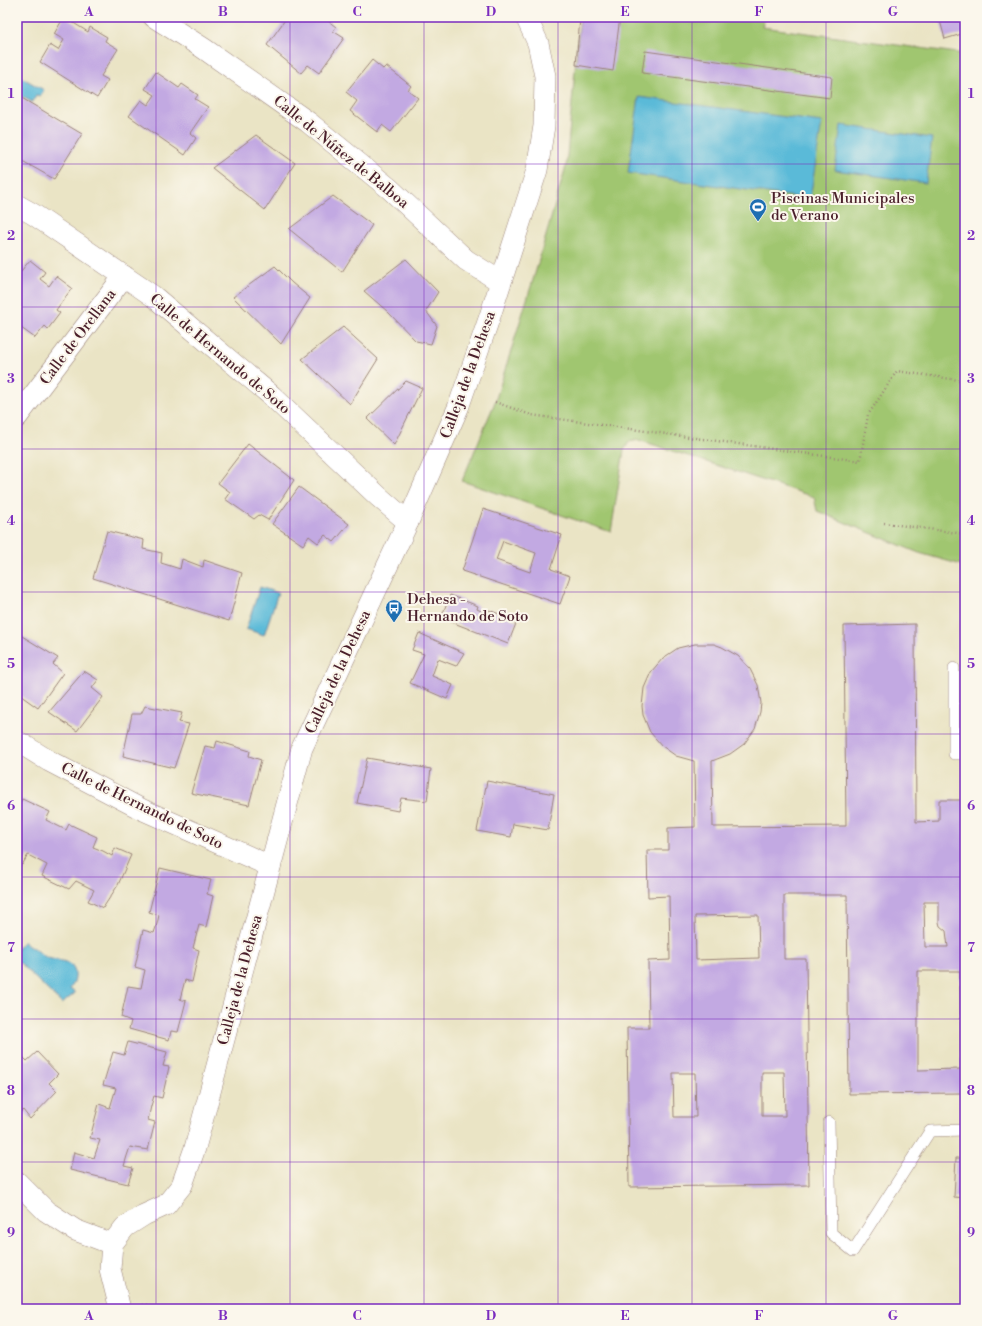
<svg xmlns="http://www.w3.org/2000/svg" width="982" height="1326" viewBox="0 0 982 1326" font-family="'Libre Bodoni',serif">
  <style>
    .green { fill: #a0c670; stroke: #75724e }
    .water { fill: #5abad8; stroke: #526c82 }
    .building { fill: #c2a9e2; fill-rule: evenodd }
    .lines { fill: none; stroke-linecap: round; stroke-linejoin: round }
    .lane-casing { stroke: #9a8278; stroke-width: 12 }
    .street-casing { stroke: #9a8278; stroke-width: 22 }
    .path { stroke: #9a8278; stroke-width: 2.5; stroke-dasharray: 1 3; stroke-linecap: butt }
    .lane { stroke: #fff; stroke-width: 11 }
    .street { stroke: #fff; stroke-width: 21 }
    .grid { fill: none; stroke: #7b2cbf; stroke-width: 1; stroke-opacity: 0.55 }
    .labels { text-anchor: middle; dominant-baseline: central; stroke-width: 4; stroke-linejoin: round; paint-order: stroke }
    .street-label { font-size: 15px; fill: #4a1f2b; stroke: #fbf7ec }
    .poi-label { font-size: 15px; fill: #4a1f2b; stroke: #fbf7ec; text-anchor: start }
    .neatline { fill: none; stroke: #7b2cbf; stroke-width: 1.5 }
    .grid-label { font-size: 13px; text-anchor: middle; font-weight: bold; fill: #7b2cbf }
  </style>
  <rect width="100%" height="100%" fill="#fbf7ec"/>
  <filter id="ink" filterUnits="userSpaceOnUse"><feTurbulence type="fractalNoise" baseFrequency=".025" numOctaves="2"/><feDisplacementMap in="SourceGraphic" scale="8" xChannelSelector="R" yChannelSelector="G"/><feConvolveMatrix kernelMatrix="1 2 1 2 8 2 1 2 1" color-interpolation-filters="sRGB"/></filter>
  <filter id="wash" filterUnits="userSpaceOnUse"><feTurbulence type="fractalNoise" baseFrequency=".012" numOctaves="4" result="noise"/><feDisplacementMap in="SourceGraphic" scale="16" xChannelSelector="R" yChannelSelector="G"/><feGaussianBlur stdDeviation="0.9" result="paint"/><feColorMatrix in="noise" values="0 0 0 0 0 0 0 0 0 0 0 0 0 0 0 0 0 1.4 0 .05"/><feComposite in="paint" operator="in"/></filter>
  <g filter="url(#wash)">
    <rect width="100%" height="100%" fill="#eae4c5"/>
    <polygon class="green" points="580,17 765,17 762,27 965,54 965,566 919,553 817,511 814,497 639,440 629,442 624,450 611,532 462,481 495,402 537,267 566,166"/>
    <g class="water">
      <polygon points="19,76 44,90 40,96 37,95 32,102 19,95 20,93 17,91 17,78"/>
      <polygon points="639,97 822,122 810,199 628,173"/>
      <polygon points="841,125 932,138 926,183 835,170"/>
      <polygon points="260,587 278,593 264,635 246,629"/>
      <path d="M24 941C27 946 29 947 34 948 38 950 40 954 44 956 54 962 64 958 73 967 77 976 75 982 70 989L75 993 62 1004 17 960V948Z"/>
    </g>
    <g id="blocks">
      <g class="building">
        <polygon points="64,17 88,32 90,27 107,37 105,41 118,49 101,76 108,80 97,98 40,62 50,45 58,50 64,40 54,34"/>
        <polygon points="287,17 323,17 336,27 333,31 344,38 319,73 308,65 301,73 267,45"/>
        <polygon points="603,17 620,17 613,71 576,65 580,18 602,22"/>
        <polygon points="939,17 965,17 965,33 945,39"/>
        <polygon points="645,51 832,77 830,98 642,73"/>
        <polygon points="372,60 383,69 386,66 411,86 408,90 418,98 391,132 382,125 377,132 350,111 357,101 346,92"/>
        <polygon points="156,72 179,88 182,84 198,95 195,99 208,107 190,133 196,138 185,155 129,116 141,100 148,105 155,95 145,89"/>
        <polygon points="20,97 82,134 54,179 17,158 17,103"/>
        <polygon points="256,135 295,163 265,210 212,168"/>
        <polygon points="333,196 372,225 342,272 289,229"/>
        <polygon points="406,259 438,292 426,311 437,326 431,344 416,341 388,312 364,291"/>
        <polygon points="30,260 45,272 40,279 49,286 56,276 72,288 56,310 60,313 48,329 45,326 35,338 17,325 17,276"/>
        <polygon points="275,266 292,283 310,298 281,344 233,297"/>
        <polygon points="343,327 378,359 350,404 302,359"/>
        <polygon points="406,381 422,388 394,445 367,419"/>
        <polygon points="248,444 294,480 268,520 259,515 254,519 225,499 230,492 218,483"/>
        <polygon points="299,487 349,524 334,542 325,535 318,543 309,536 303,545 272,524"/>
        <path d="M483 509 562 535 551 569 570 576 560 604 462 571ZM503 541 536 553 530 572 496 560Z"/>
        <polygon points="107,531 144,540 143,549 162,553 161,563 180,569 182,559 203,567 204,560 242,573 229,621 93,578"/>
        <polygon points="450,595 478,606 477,609 487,614 489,610 517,621 508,644 441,618"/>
        <path d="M915 624 916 822 939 821V800H965V1093L849 1094 847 895H784V959H806L809 1185 629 1187 627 1028H649L648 961 670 960 669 896 648 897 647 850H668V828L695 827 694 761 676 756 662 746 650 732 643 715 642 706 644 688 651 672 663 658 678 648 695 644H714L722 647 738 656 750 669 758 685 761 703 760 712 755 729 744 744 730 754 712 761 713 827 846 826 844 626ZM924 902H939V922L940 926 946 931 948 947H925ZM758 915 759 958 696 960 695 916ZM918 971H960L961 1069 918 1070ZM762 1072H784L785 1116H762ZM673 1073H695L696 1117H674Z"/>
        <polygon points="17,633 58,658 53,664 63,673 38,708 17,693"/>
        <polygon points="419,633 464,653 456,666 438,659 432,676 453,685 447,699 410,683 424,654 412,650"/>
        <polygon points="84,671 98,680 92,688 103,697 77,731 49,712"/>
        <polygon points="145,706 182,713 179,722 189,724 174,768 123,756 132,714 141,714"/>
        <polygon points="217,741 250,751 249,756 261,760 249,805 191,793 205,746 215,748"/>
        <polygon points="367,758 431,769 427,801 401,798 398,811 357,803"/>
        <polygon points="487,781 554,794 548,830 513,824 511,837 477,831"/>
        <polygon points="22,799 50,812 46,820 66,830 69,824 97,837 93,847 103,851 112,856 115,848 131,855 118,885 103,908 88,901 94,890 76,881 69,889 42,876 47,865 28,855 22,865 17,863 17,804 19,805"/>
        <polygon points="160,868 211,880 207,894 213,896 206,927 199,925 193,948 199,950 192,982 185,980 180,999 186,1001 178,1032 171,1031 169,1040 129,1029 131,1021 121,1017 128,986 141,988 145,970 135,967 143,930 154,933 157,924 159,915 149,912"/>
        <polygon points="128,1042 167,1052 163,1066 169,1067 162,1098 154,1096 151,1106 148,1120 155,1122 148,1150 130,1147 127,1156 124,1166 133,1168 128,1184 70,1170 74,1152 94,1158 100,1140 90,1138 99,1104 110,1108 116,1088 103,1085 113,1052 124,1055"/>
        <polygon points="17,1051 27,1061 37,1052 58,1074 49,1083 57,1091 30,1119 23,1110 17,1115"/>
        <polygon points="956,1158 965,1158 965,1198 954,1197"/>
      </g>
    </g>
  </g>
  <g filter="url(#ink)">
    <use href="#blocks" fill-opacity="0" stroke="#9a8278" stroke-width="1"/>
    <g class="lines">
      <g class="lane-casing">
        <g id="lane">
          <polyline points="954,668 954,754 965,754"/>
          <polyline points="829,1122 831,1233 853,1251 930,1131 965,1130"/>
        </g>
      </g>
      <g class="street-casing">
        <g id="street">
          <polyline points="154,17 203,48 308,122 390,189 466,260 501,282"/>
          <polyline points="17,205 33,214 153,296 272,396 379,497 408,522"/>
          <polyline points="17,417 124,276"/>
          <polyline points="17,741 49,761 141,809 270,866"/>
          <polyline points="17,1182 46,1211 75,1230 112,1244"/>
          <polyline points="120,1309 110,1269 112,1244 125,1227 144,1215 166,1205 182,1185 195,1148 302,748 408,522 458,408 490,316 537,170 544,126 545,76 538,43 526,17"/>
        </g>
      </g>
      <g class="path">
        <polyline points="17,30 24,17"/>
        <polyline points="495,402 531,415 860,461 868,415 897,371 965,381"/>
        <polyline points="884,523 965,534"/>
        <polyline points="142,1305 147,1305 147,1309"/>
      </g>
      <use href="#lane" class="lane"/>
      <use href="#street" class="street"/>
    </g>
  </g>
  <path class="grid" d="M156 17V1309M290 17V1309M424 17V1309M558 17V1309M692 17V1309M826 17V1309M17 164H965M17 307H965M17 449H965M17 592H965M17 734H965M17 877H965M17 1019H965M17 1162H965"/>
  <defs>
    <g id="stadium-pin" transform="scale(0.9)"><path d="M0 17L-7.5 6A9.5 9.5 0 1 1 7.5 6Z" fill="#1f6fb2" stroke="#fbf7ec"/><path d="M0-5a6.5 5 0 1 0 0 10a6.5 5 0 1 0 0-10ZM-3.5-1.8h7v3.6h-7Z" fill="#fff"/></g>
    <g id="bus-pin" transform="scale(0.9)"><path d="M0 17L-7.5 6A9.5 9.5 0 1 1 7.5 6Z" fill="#1f6fb2" stroke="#fbf7ec"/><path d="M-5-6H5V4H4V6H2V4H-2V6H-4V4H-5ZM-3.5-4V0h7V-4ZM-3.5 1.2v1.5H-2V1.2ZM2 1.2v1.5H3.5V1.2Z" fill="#fff"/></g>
  </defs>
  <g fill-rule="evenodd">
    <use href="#stadium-pin" x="758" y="207"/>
    <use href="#bus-pin" x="394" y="608"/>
  </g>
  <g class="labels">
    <g class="street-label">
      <text transform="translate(341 152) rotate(39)">Calle de Núñez de Balboa</text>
      <text transform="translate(78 337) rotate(-53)">Calle de Orellana</text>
      <text transform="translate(220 354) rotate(40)">Calle de Hernando de Soto</text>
      <text transform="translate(468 375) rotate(-70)">Calleja de la Dehesa</text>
      <text transform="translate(338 672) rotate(-65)">Calleja de la Dehesa</text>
      <text transform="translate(142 806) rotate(26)">Calle de Hernando de Soto</text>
      <text transform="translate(240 980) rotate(-75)">Calleja de la Dehesa</text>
    </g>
    <g class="poi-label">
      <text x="771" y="198">Piscinas Municipales<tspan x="771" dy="17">de Verano</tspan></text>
      <text x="407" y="599">Dehesa -<tspan x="407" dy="17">Hernando de Soto</tspan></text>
    </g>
  </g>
  <rect width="982" height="1326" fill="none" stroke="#fbf7ec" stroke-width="44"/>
  <rect x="22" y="22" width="938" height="1282" class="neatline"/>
  <g class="grid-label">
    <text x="89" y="16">A</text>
    <text x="223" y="16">B</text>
    <text x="357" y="16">C</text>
    <text x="491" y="16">D</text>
    <text x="625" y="16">E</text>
    <text x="759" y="16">F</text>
    <text x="893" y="16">G</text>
    <text x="11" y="98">1</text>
    <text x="971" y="98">1</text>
    <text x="11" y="240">2</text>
    <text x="971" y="240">2</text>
    <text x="11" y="383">3</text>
    <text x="971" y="383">3</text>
    <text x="11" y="525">4</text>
    <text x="971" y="525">4</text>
    <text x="11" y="668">5</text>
    <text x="971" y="668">5</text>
    <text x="11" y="810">6</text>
    <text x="971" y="810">6</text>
    <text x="11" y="952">7</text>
    <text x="971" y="952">7</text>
    <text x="11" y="1095">8</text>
    <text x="971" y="1095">8</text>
    <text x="11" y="1237">9</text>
    <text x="971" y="1237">9</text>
    <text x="89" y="1320">A</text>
    <text x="223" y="1320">B</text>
    <text x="357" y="1320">C</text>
    <text x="491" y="1320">D</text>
    <text x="625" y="1320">E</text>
    <text x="759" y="1320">F</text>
    <text x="893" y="1320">G</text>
  </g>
</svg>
